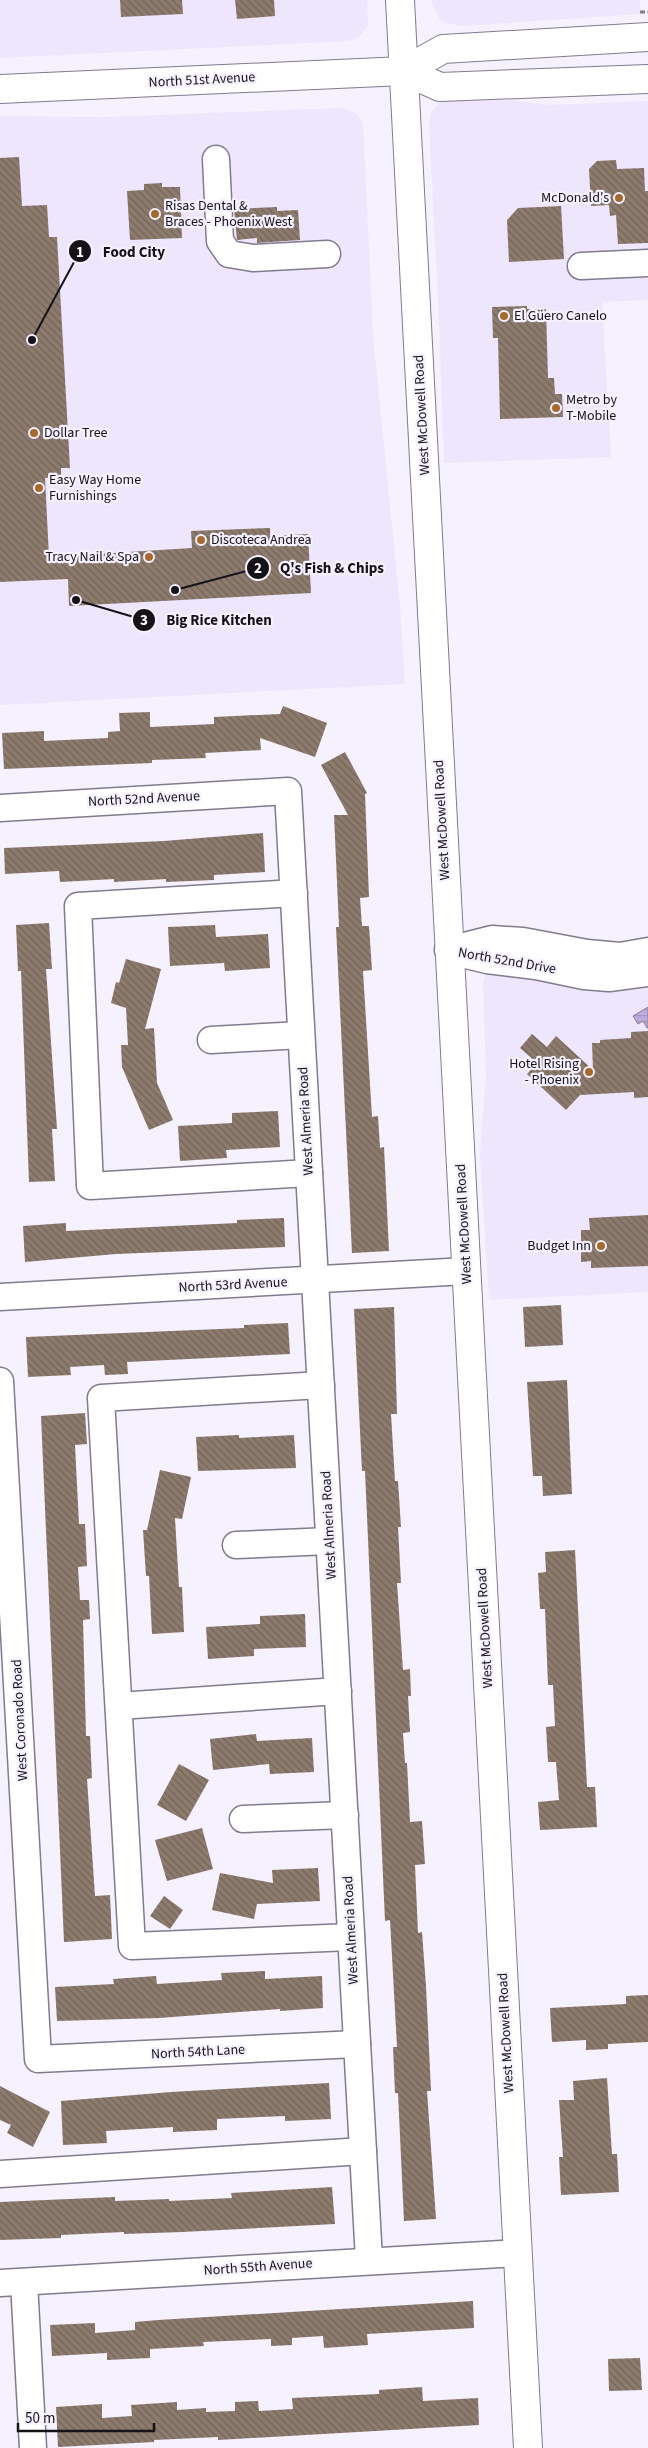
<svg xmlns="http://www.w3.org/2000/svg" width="648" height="2448" viewBox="0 0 648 2448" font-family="'Source Sans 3',sans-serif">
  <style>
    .built { fill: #ede6fd }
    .water { fill: url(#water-rules); stroke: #8a7ea0 }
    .building { fill: url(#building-back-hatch) }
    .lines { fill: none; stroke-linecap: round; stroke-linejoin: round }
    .minor-casing { stroke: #817b8e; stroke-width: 29 }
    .major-casing { stroke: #817b8e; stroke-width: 30 }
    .path { stroke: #827e89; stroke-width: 3; stroke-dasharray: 5 2.5; stroke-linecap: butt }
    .minor { stroke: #fff; stroke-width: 26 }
    .major { stroke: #fff; stroke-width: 28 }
    .poi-dot { fill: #a7692e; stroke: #f6f1ff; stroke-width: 2 }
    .labels { text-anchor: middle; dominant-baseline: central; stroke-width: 4.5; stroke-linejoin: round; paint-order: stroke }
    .street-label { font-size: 14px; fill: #15121a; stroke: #f6f1ff }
    .poi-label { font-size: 14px; fill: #15121a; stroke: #f6f1ff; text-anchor: start }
    .leader { fill: none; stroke: #15121a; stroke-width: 2 }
    .callout-dot { fill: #15121a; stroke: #f6f1ff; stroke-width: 2 }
    .mark-label { font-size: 15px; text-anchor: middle; font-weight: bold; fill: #fff }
    .callout-label { font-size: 15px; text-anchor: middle; font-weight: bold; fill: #15121a; stroke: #f6f1ff; stroke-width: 4.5; stroke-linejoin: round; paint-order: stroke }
  </style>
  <defs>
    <pattern id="water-rules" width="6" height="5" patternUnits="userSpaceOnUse" patternTransform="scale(1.25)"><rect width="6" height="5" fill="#bcacda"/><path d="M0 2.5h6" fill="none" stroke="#a193ba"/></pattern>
    <pattern id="building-back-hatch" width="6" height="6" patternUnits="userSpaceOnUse" patternTransform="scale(1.25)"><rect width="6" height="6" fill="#8d7b6d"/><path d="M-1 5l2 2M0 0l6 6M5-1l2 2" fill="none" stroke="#726359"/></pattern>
  </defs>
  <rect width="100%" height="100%" fill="#f6f1ff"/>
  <g class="built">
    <polygon points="0,0 367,0 368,26 359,37 349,41 0,58"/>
    <polygon points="431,0 640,0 641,14 461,26 446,23 440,20"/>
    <polygon points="506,100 550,105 648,101 648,300 602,302 611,457 444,463 439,317 429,122 432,111 439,103 445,101"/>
    <polygon points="341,108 355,112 363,123 373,336 400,606 405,684 0,705 0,116 104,117"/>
    <polygon points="493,970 648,984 648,1292 489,1300 480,1155 486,1075 483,983 486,973"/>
  </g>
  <polygon class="water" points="648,1007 648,1028 647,1028 643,1021 638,1024 633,1016"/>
  <g class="building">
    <polygon points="120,0 182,0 183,14 121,17"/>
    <polygon points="235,0 274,0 275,16 237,19"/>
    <polygon points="19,157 22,206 47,205 49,237 57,237 70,468 61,468 61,477 45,478 49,557 192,548 191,531 270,528 270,536 308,534 311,593 69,606 68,579 0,582 0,158"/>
    <polygon points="616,160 617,169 644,168 645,191 648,191 648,243 618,244 616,215 610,216 609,205 591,206 589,169 597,161"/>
    <polygon points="162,183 162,187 180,187 182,238 130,240 127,191 144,190 144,184"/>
    <polygon points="561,206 564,259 509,262 507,220 518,208"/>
    <polygon points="277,207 277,211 298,210 300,240 257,243 257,238 237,240 234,209"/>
    <polygon points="527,306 527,309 546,309 548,378 554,378 555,394 562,394 563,417 500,419 498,338 493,338 492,307"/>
    <polygon points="283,706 327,723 315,757 260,738 261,750 205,753 206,758 152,760 152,763 4,769 2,733 44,731 44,741 108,738 108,732 120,731 119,713 150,712 150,727 214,724 214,717 280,714"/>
    <polygon points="345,752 367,793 365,794 369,897 360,898 362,926 369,926 372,970 363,971 372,1117 378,1116 380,1148 384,1147 389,1251 352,1253 336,927 339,927 334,815 348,815 321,765"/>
    <polygon points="263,833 265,872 214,875 214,880 166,882 166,879 114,882 114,879 60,882 59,871 5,874 4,848 164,841"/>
    <polygon points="49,923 52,969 46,969 57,1129 52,1129 55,1181 29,1182 21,971 18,971 16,925"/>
    <polygon points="215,925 216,937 268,934 270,968 225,971 224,963 170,966 168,927"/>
    <polygon points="126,959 161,969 145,1029 154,1028 157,1083 173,1120 149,1130 122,1067 121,1045 128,1045 126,1008 111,1003 116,982 119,983"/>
    <polygon points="648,1031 648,1097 634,1098 634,1092 580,1095 566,1110 527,1074 537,1063 520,1048 532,1034 547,1047 556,1036 593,1070 592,1043 600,1043 600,1040 631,1038 631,1032"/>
    <polygon points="278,1111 280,1147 226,1150 227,1158 180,1161 178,1126 232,1123 232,1113"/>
    <polygon points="648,1215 648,1266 591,1268 591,1261 581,1262 581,1230 590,1230 589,1218"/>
    <polygon points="284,1218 285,1247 116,1254 25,1262 23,1226 66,1223 66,1231 237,1223 237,1220"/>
    <polygon points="561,1305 563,1345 525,1347 523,1307"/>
    <polygon points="394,1307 397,1414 391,1414 395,1481 398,1481 401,1527 398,1527 401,1583 397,1583 403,1670 410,1669 411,1696 408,1696 410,1732 403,1733 405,1763 407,1763 410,1822 422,1821 425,1864 415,1865 418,1933 422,1932 426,1986 431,2091 427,2091 436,2219 404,2221 398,2093 395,2093 393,2047 397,2047 390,1920 385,1921 368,1539 365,1471 362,1471 354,1309"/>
    <polygon points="288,1323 290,1354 127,1362 128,1374 105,1375 104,1365 70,1367 71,1375 28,1377 26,1337 244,1328 244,1325"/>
    <polygon points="567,1380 572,1494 543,1496 542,1476 533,1476 527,1382"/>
    <polygon points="85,1413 87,1444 75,1445 79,1524 85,1524 87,1566 78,1567 80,1600 89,1600 90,1619 83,1620 86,1736 90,1736 92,1778 87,1779 95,1896 110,1895 112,1939 64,1942 41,1416"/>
    <polygon points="239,1435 239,1438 294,1435 296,1468 198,1471 196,1437"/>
    <polygon points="160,1470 191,1477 182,1519 175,1518 179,1587 182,1587 184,1632 152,1634 149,1576 146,1576 143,1530 147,1530"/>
    <polygon points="575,1550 587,1787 595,1787 597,1827 540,1830 538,1802 559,1800 556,1762 548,1762 546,1727 555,1726 553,1685 548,1685 545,1609 540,1609 538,1573 546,1572 545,1552"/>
    <polygon points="305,1614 306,1647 254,1649 254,1656 208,1659 206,1627 260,1624 260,1616"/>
    <polygon points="256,1734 257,1741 312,1738 314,1772 270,1774 269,1764 213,1770 210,1739"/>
    <polygon points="179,1764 209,1780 186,1821 157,1805"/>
    <polygon points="202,1828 213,1869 167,1881 155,1840"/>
    <polygon points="318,1868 320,1901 257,1904 254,1919 212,1910 220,1873 273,1883 272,1870"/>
    <polygon points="164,1896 183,1910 170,1929 150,1916"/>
    <polygon points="265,1971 265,1979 322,1976 323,2008 280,2011 280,2009 159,2018 57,2021 55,1987 114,1984 113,1979 156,1976 157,1984 222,1980 221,1973"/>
    <polygon points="648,1995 648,2042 608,2044 608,2049 586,2050 586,2040 552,2042 550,2008 626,2004 626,1996"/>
    <polygon points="607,2078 612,2154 617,2154 619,2192 561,2195 559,2157 563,2157 559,2100 574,2100 573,2081"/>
    <polygon points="329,2083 331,2119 285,2121 285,2116 217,2119 217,2130 173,2132 173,2127 106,2131 107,2143 63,2145 61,2101 171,2092"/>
    <polygon points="0,2086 50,2112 33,2147 7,2133 11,2125 0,2120"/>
    <polygon points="332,2187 335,2224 182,2232 124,2234 124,2232 61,2235 61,2238 0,2240 0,2202 115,2197 115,2201 169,2199 169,2201 232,2198 231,2193"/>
    <polygon points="473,2301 474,2328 367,2334 368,2345 324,2348 323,2336 292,2338 292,2345 271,2346 271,2339 203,2342 204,2346 150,2349 150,2358 107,2360 107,2353 52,2356 50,2325 95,2323 95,2333 135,2330 135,2322 158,2320"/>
    <polygon points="640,2358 642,2390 609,2391 608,2359"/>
    <polygon points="422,2387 423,2401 478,2398 479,2425 218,2440 218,2437 154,2440 154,2442 58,2447 56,2407 102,2404 102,2418 132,2416 131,2405 177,2402 177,2410 206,2408 206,2412 235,2411 235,2402 258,2401 259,2411 293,2409 292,2398 379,2394 379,2390"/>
  </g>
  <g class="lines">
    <g class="minor-casing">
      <g id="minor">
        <polyline points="216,159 220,241 229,254 253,258 327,254"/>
        <polyline points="581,266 648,263"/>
        <polyline points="0,808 288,791 369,2260"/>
        <polyline points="294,893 78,906 90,1186 309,1173"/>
        <polyline points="448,950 492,939 523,941 587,953 620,956 648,951"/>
        <polyline points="449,951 487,960 536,966 584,976 609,978 648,973"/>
        <polyline points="211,1040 301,1035"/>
        <polyline points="0,1297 466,1271"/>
        <polyline points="0,1381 38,2059 357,2044"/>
        <polyline points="321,1385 101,1398 132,1946 351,1937"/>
        <polyline points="236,1545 329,1541"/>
        <polyline points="119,1706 338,1691"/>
        <polyline points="243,1819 345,1815"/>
        <polyline points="0,2174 363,2151"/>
        <polyline points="24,2282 33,2448"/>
        <polyline points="0,2283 517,2253"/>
      </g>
    </g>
    <g class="major-casing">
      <g id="major">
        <polyline points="400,0 528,2448"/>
        <polyline points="404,71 440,87 648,79"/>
        <polyline points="0,89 404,71 443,49 648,37"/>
      </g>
    </g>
    <polyline class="path" points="640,12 648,12"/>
    <use href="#minor" class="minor"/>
    <use href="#major" class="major"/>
  </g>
  <g class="poi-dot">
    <circle cx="619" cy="198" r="5"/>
    <circle cx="155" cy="214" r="5"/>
    <circle cx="504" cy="316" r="5"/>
    <circle cx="556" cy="408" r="5"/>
    <circle cx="34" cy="433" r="5"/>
    <circle cx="39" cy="488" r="5"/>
    <circle cx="201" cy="540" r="5"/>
    <circle cx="149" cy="557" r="5"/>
    <circle cx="589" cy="1072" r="5"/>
    <circle cx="601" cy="1246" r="5"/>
  </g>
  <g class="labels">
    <g class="street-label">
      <text transform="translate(202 80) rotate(-3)">North 51st Avenue</text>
      <text transform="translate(422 415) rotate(-93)">West McDowell Road</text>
      <text transform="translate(144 799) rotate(-3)">North 52nd Avenue</text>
      <text transform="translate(442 820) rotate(-93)">West McDowell Road</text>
      <text transform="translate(507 961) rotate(10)">North 52nd Drive</text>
      <text transform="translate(306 1121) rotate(-93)">West Almeria Road</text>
      <text transform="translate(464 1224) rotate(-93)">West McDowell Road</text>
      <text transform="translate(233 1285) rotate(-3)">North 53rd Avenue</text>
      <text transform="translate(329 1525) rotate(-93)">West Almeria Road</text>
      <text transform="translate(485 1628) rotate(-93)">West McDowell Road</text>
      <text transform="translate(20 1720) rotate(-93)">West Coronado Road</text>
      <text transform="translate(351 1930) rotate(-93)">West Almeria Road</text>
      <text transform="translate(506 2033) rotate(-93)">West McDowell Road</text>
      <text transform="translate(198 2052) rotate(-3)">North 54th Lane</text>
      <text transform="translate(258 2267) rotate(-4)">North 55th Avenue</text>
    </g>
    <g class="poi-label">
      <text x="609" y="198" text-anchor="end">McDonald's</text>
      <text x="165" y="206">Risas Dental &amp;<tspan x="165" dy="16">Braces - Phoenix West</tspan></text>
      <text x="514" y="316">El Güero Canelo</text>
      <text x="566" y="400">Metro by<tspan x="566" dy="16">T-Mobile</tspan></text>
      <text x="44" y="433">Dollar Tree</text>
      <text x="49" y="480">Easy Way Home<tspan x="49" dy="16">Furnishings</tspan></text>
      <text x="211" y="540">Discoteca Andrea</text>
      <text x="139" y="557" text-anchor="end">Tracy Nail &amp; Spa</text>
      <text x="579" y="1064" text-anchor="end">Hotel Rising<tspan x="579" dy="16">- Phoenix</tspan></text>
      <text x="591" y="1246" text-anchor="end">Budget Inn</text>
    </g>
  </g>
  <path class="leader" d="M32 340L80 251M175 590L258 568M76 600L144 620"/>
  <g class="callout-dot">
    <circle cx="32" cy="340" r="5"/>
    <circle cx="175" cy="590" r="5"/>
    <circle cx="76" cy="600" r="5"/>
    <circle cx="80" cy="251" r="12"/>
    <circle cx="258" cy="568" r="12"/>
    <circle cx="144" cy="620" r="12"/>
  </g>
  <g class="mark-label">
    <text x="80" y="257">1</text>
    <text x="258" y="573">2</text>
    <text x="144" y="625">3</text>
  </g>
  <g class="callout-label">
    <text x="134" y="257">Food City</text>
    <text x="332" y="573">Q's Fish &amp; Chips</text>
    <text x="219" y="625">Big Rice Kitchen</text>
  </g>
  <path d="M18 2423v8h136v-8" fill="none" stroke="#15121a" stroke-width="2.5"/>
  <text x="25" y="2423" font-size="15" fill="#15121a" stroke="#f6f1ff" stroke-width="4" paint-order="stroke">50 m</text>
</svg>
